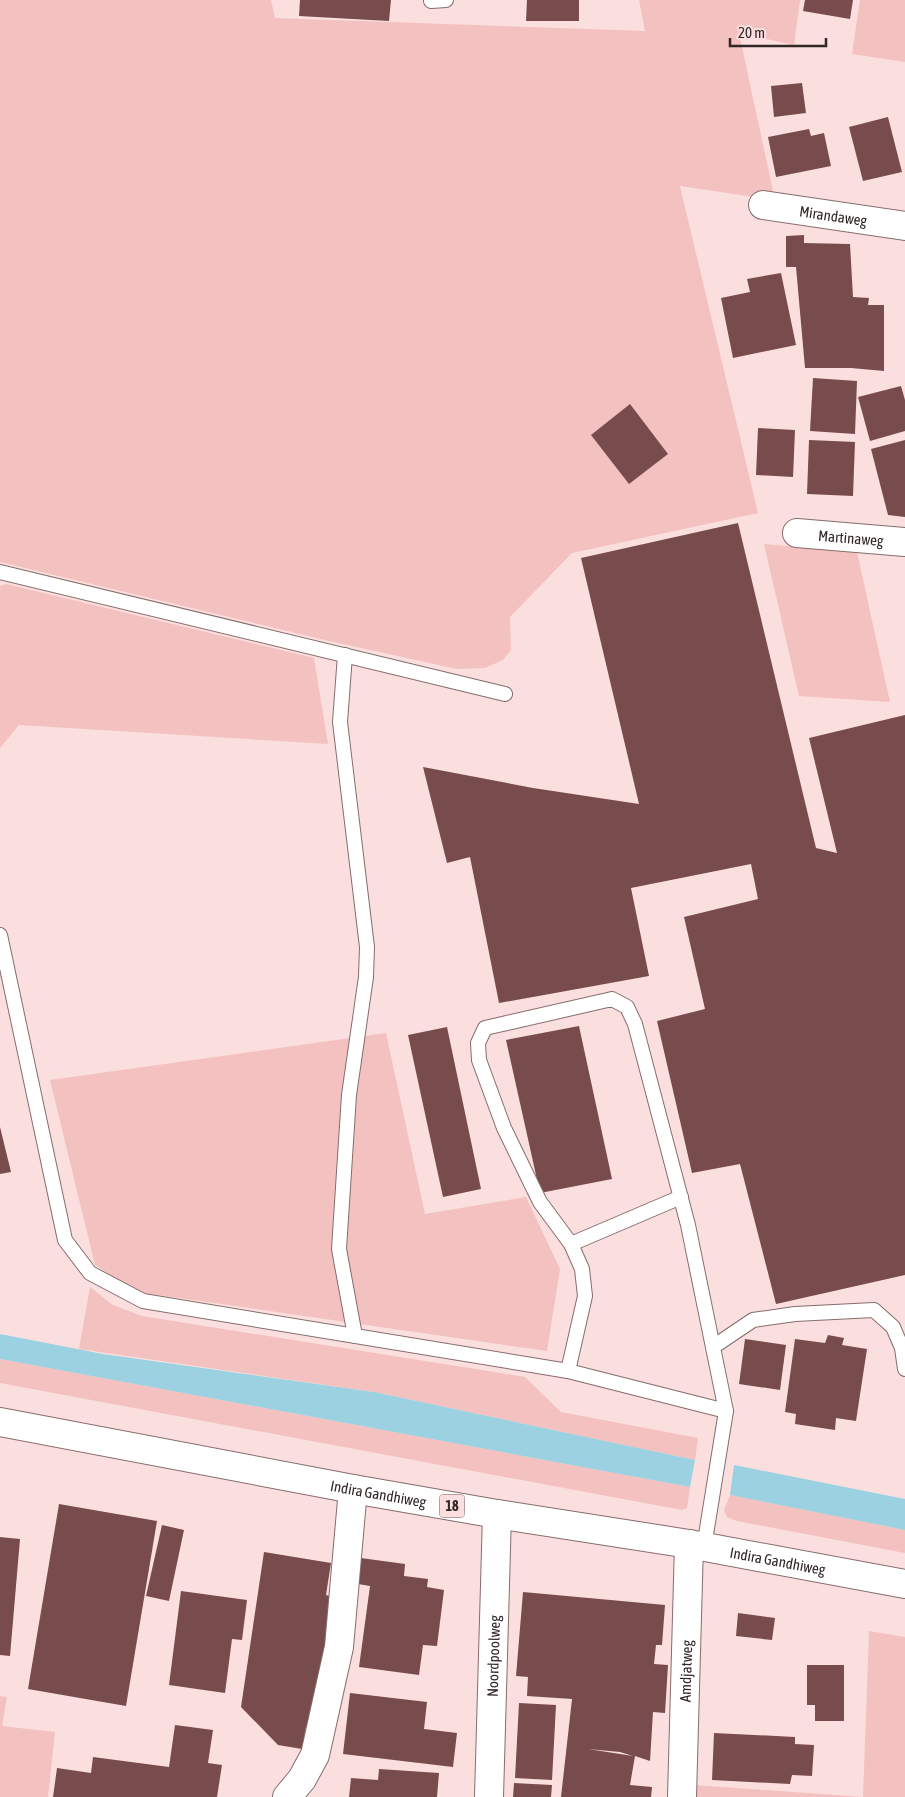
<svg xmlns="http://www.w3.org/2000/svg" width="905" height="1797" viewBox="0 0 905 1797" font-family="'Asap Condensed',sans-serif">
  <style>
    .green { fill: #f3c1c0 }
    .water { fill: #9bd1e1 }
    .building { fill: #784c4c; fill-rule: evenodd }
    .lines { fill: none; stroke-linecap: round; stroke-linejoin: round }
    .lane-casing { stroke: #856d6c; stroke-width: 16 }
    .street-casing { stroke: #856d6c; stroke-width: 30 }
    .primary-casing { stroke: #856d6c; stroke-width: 30 }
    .lane { stroke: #fff; stroke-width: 14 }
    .street { stroke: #fff; stroke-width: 28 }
    .primary { stroke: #fff; stroke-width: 28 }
    .labels { text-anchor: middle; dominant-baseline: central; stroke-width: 5; stroke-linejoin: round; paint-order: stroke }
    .shield { fill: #fbdfde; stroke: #6e5e5d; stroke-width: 1 }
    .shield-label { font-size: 14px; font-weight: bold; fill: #312726 }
    .street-label { font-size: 15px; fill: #312726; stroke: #fbdfde }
  </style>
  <rect width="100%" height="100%" fill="#fbdfde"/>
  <g class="green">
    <polygon points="0,0 271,0 275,18 645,31 639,0 800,0 794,45 739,33 775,200 680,186 758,513 572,553 510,617 511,650 503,660 485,668 457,669 329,641 0,562"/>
    <polygon points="860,0 905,0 905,62 852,54"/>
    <polygon points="764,544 857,552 890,702 799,696"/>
    <polygon points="6,584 314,658 328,744 19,725 0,748 0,586"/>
    <polygon points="386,1033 425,1214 526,1197 560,1269 547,1351 137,1292 95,1265 50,1080"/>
    <polygon points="90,1287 113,1305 142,1316 525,1377 561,1412 698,1438 695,1460 374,1392 79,1349"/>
    <polygon points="0,1359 690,1487 687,1508 682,1510 0,1383"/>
    <polygon points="730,1495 905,1530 905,1553 737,1521 727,1517 724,1510"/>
    <polygon points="869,1631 905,1637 905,1797 694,1797 694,1785 863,1797"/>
    <polygon points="0,1696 7,1697 2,1726 55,1732 48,1797 0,1797"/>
  </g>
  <g class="water">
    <polygon points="0,1334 103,1354 374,1392 695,1460 690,1487 0,1359"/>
    <polygon points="734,1465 905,1499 905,1530 730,1495"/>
  </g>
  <g class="building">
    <polygon points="300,0 391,0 389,21 299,16"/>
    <polygon points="527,0 579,0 579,21 526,21"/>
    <polygon points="805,0 853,0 850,19 803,11"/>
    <polygon points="802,83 806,113 774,117 771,86"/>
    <polygon points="888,117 902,172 863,181 849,127"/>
    <polygon points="809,129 811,136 824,133 831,166 776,177 768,137"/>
    <polygon points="804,235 804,243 850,244 853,297 869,298 868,305 884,305 884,371 851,368 805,368 796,267 786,267 786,236"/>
    <polygon points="781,273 796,345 733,358 721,298 750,292 747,279"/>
    <polygon points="813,378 857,381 855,434 810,431"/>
    <polygon points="901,386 905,400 905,431 870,441 858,397"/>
    <polygon points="630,404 668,454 629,484 591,435"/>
    <polygon points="758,428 795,430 793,477 756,475"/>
    <polygon points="809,440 855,442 853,496 807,494"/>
    <polygon points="905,440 905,517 888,515 871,449"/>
    <polygon points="738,523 816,848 837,853 809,738 905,715 905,1275 776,1304 740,1164 692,1173 657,1021 705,1009 684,917 758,899 751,864 631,888 649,976 499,1003 470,857 447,863 423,767 533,788 639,804 581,558"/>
    <polygon points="579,1026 612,1179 540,1193 506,1040"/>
    <polygon points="447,1027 481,1189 443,1197 408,1035"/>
    <polygon points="0,1127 11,1172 0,1174"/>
    <polygon points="828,1335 844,1338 842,1345 867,1349 856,1421 836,1418 835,1430 795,1424 796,1414 785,1412 795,1339 825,1343"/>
    <polygon points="745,1339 786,1345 780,1390 739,1384"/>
    <polygon points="59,1504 157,1521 126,1706 28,1689"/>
    <polygon points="162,1525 184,1530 169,1601 146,1596"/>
    <polygon points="0,1537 20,1539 10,1656 0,1655"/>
    <polygon points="264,1552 331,1563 326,1595 334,1597 315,1728 306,1727 302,1749 278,1745 241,1707"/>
    <polygon points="361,1558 405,1564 404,1576 428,1579 427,1587 444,1590 437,1646 423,1645 419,1675 359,1667 370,1586 358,1584"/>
    <polygon points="181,1591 247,1600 242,1640 232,1639 225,1693 169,1685"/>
    <path d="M523 1592 665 1605 662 1645H656L654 1664 668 1665 665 1713 653 1712 650 1761 635 1756 630 1785 652 1787 651 1797H561L572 1699 527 1696 528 1677 516 1676ZM588 1749 620 1752 633 1756Z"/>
    <polygon points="738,1613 775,1618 772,1640 736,1636"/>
    <polygon points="807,1665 844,1665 844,1721 815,1721 815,1705 807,1705"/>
    <polygon points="350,1693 427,1702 424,1729 457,1733 453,1767 343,1754"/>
    <polygon points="519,1703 556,1705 552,1780 515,1778"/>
    <polygon points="175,1725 213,1730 208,1763 222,1765 217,1797 53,1797 57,1768 91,1773 93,1757 169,1767"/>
    <polygon points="714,1733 795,1737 795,1744 814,1745 812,1776 792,1775 790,1784 712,1780"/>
    <polygon points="379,1769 439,1773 437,1797 349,1797 351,1778 378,1780"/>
    <polygon points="514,1783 552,1785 551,1797 513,1797"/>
  </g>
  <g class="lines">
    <g class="lane-casing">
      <g id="lane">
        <polyline points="431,1 446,0"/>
        <polyline points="0,572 505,694"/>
        <polyline points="345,655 340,722 367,947 366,977 349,1095 339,1249 355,1336"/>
        <polyline points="0,935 65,1240 90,1273 143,1301 568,1371 726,1411"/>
        <polyline points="571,1244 681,1197"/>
        <polyline points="713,1347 753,1320 795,1314 874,1310 893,1327 902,1348 905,1369"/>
        <polyline points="568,1371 585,1296 582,1269 571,1244 540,1202 504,1128 479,1060 478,1043 485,1028 612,999 627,1007 635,1024 688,1225 726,1411 704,1547"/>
      </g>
    </g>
    <g class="street-casing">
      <g id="street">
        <path id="s1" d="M763 205 905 226"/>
        <path id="s2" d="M797 533 905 542"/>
        <polyline points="287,1797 302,1779 315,1755 339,1647 353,1489"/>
        <path id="s3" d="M489 1797 497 1514"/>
        <path id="s4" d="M682 1797 689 1544"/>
      </g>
    </g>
    <g class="primary-casing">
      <g id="primary">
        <path id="s5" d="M0 1422 353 1489 497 1514 689 1544 905 1584"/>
      </g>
    </g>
    <use href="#lane" class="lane"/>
    <use href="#street" class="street"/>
    <use href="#primary" class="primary"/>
  </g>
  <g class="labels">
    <rect class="shield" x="439.5" y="1494.5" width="25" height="23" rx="4"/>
    <g class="shield-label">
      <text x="452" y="1506">18</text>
    </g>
    <g class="street-label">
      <text stroke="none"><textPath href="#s1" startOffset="71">Mirandaweg</textPath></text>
      <text stroke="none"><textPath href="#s2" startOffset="54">Martinaweg</textPath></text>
      <text stroke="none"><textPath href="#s5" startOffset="385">Indira Gandhiweg</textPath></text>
      <text stroke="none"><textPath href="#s5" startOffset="790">Indira Gandhiweg</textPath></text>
      <text stroke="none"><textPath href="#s3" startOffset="141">Noordpoolweg</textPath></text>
      <text stroke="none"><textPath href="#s4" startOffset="126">Amdjatweg</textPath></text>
    </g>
  </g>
  <path d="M730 38v8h96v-8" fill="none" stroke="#312726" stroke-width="2.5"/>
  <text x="738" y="38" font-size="15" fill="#312726" stroke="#fbdfde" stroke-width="4" paint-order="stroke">20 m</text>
</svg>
